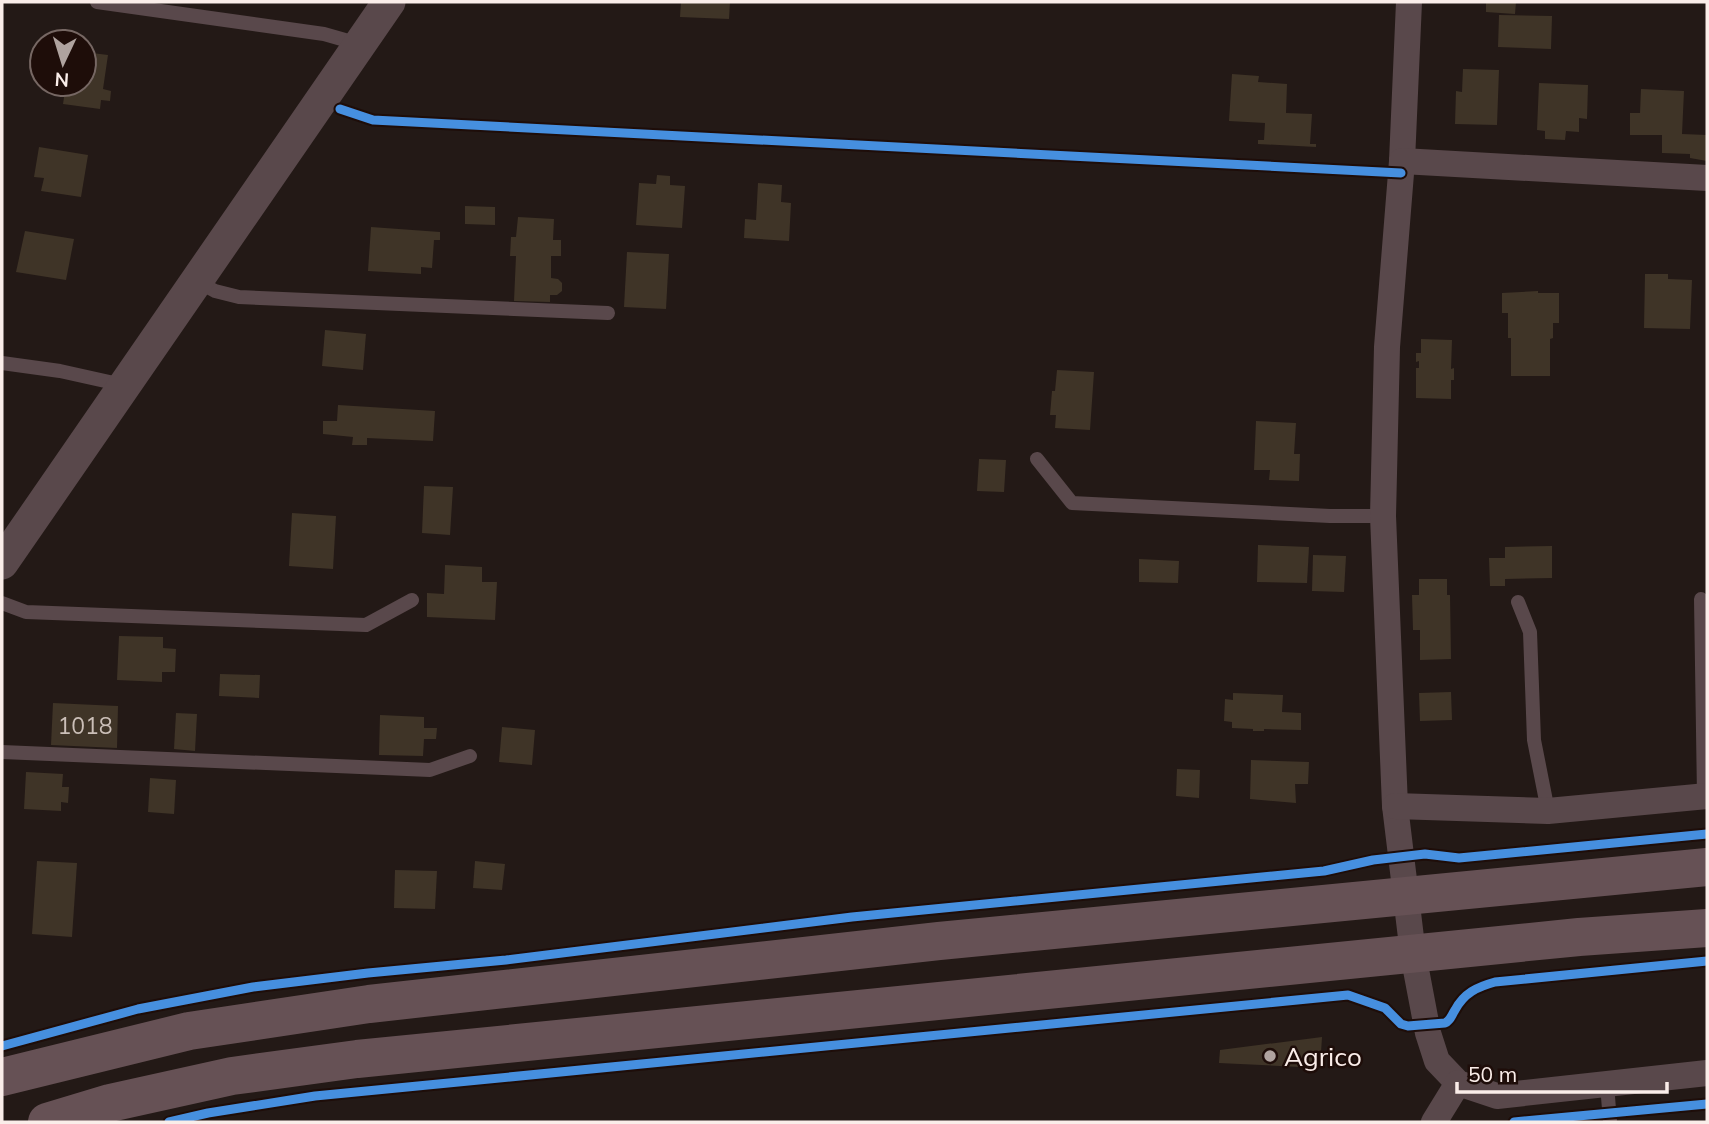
<svg xmlns="http://www.w3.org/2000/svg" width="1709" height="1124" viewBox="0 0 1709 1124" font-family="Mulish,sans-serif">
  <style>
    .building { fill: #3f3427 }
    .lines { fill: none; stroke-linecap: round; stroke-linejoin: round }
    .service { stroke: #59484b; stroke-width: 14 }
    .minor { stroke: #59484b; stroke-width: 26 }
    .tertiary { stroke: #59484b; stroke-width: 33 }
    .secondary { stroke: #665155; stroke-width: 38 }
    .cycleway-casing { stroke: #1e0d09; stroke-width: 13 }
    .cycleway { stroke: #468fdf; stroke-width: 9 }
    .poi-dot { fill: #afa39f; stroke: #1e0d09; stroke-width: 2.5 }
    .labels { text-anchor: middle; dominant-baseline: central; stroke-width: 5; stroke-linejoin: round; paint-order: stroke }
    .number-label { font-size: 23px; fill: #cbbfb8 }
    .poi-label { font-size: 26px; fill: #faede9; stroke: #1e0d09; text-anchor: start }
  </style>
  <rect width="100%" height="100%" fill="#231916"/>
  <g class="building">
    <polygon points="681,2 730,2 729,19 680,17"/>
    <polygon points="1486,2 1516,2 1515,14 1486,12"/>
    <polygon points="1499,15 1552,16 1551,49 1498,47"/>
    <polygon points="84,52 108,55 103,89 111,91 110,101 101,100 100,109 63,104 66,84 84,84"/>
    <polygon points="1463,69 1499,70 1497,125 1455,124 1456,91 1462,92"/>
    <polygon points="1232,74 1259,76 1258,82 1287,84 1286,113 1312,114 1310,144 1316,144 1316,147 1258,144 1258,140 1264,140 1265,123 1229,121"/>
    <polygon points="1539,83 1588,85 1587,119 1579,118 1579,132 1566,131 1565,140 1545,139 1545,131 1537,130"/>
    <polygon points="1641,89 1684,91 1682,134 1707,135 1707,161 1690,158 1690,154 1662,153 1662,135 1630,135 1630,113 1640,113"/>
    <polygon points="39,147 88,155 81,197 41,191 44,178 34,177"/>
    <polygon points="657,175 670,176 670,185 685,186 682,228 636,225 639,183 656,184"/>
    <polygon points="758,183 782,185 781,202 791,203 789,241 744,238 745,219 756,220"/>
    <polygon points="465,206 495,207 495,225 465,224"/>
    <polygon points="518,217 554,219 553,240 561,240 561,256 551,256 551,278 558,279 562,283 562,291 557,295 550,295 550,302 514,301 516,256 510,256 511,237 516,237"/>
    <polygon points="371,227 440,232 440,240 434,240 432,268 421,267 421,274 368,271"/>
    <polygon points="25,231 74,239 66,280 16,272"/>
    <polygon points="627,252 669,254 666,309 624,307"/>
    <polygon points="1645,274 1668,274 1668,279 1692,280 1690,329 1644,328"/>
    <polygon points="1538,291 1538,293 1559,293 1559,323 1553,323 1553,338 1550,339 1550,376 1511,376 1511,338 1508,338 1508,313 1502,313 1502,293"/>
    <polygon points="325,330 366,334 363,370 322,366"/>
    <polygon points="1421,339 1452,340 1451,369 1454,368 1454,380 1451,380 1451,399 1416,398 1416,368 1419,368 1419,361 1416,362 1416,353 1421,353"/>
    <polygon points="1057,370 1094,372 1090,430 1055,428 1056,415 1050,415 1052,391 1055,391"/>
    <polygon points="338,405 435,411 433,441 367,438 367,445 352,445 353,437 323,434 323,421 337,421"/>
    <polygon points="1256,421 1296,423 1294,454 1300,454 1299,481 1269,480 1270,470 1254,470"/>
    <polygon points="979,459 1006,460 1004,492 977,491"/>
    <polygon points="424,486 453,487 450,535 422,533"/>
    <polygon points="292,513 336,516 333,569 289,566"/>
    <polygon points="1258,545 1309,547 1307,583 1257,582"/>
    <polygon points="1552,546 1552,578 1505,579 1505,586 1490,586 1489,558 1505,558 1505,547"/>
    <polygon points="1313,555 1346,556 1344,592 1312,591"/>
    <polygon points="1139,559 1179,561 1178,583 1139,582"/>
    <polygon points="445,565 482,567 482,582 497,582 495,620 427,617 427,593 444,594"/>
    <polygon points="1419,579 1447,579 1447,595 1450,595 1451,659 1420,660 1420,630 1413,630 1412,595 1419,595"/>
    <polygon points="119,636 163,637 163,648 176,649 175,672 162,672 162,682 117,680"/>
    <polygon points="220,674 260,675 259,698 219,696"/>
    <polygon points="1451,692 1452,720 1420,721 1419,693"/>
    <polygon points="1233,693 1283,695 1282,712 1301,713 1301,730 1264,729 1264,731 1253,731 1253,729 1232,728 1232,722 1224,721 1225,699 1233,700"/>
    <polygon points="53,703 118,706 117,748 51,745"/>
    <polygon points="176,713 197,714 195,751 174,749"/>
    <polygon points="380,715 424,717 424,728 437,728 436,739 424,739 423,756 379,755"/>
    <polygon points="502,727 535,730 532,765 499,762"/>
    <polygon points="1251,760 1309,762 1308,784 1295,784 1296,803 1250,799"/>
    <polygon points="1177,769 1200,770 1199,798 1176,796"/>
    <polygon points="26,772 63,774 62,787 69,787 68,803 61,802 61,811 24,809"/>
    <polygon points="150,778 176,780 174,814 148,812"/>
    <polygon points="37,861 77,863 72,937 32,934"/>
    <polygon points="475,861 505,864 502,890 473,888"/>
    <polygon points="395,870 437,871 435,909 394,908"/>
    <polygon points="1322,1037 1320,1068 1219,1063 1220,1050"/>
  </g>
  <g class="lines">
    <g class="service">
      <polyline points="97,2 324,34 359,44"/>
      <polyline points="197,281 215,291 239,297 608,313"/>
      <polyline points="2,363 60,371 123,385"/>
      <polyline points="1037,459 1072,503 1330,516 1383,516"/>
      <polyline points="1701,599 1704,796"/>
      <polyline points="1518,602 1530,632 1534,740 1548,811"/>
      <polyline points="2,603 26,612 366,625 412,600"/>
      <polyline points="2,752 430,770 470,756"/>
      <polyline points="1607,1084 1610,1122"/>
    </g>
    <g class="minor">
      <polyline points="1409,2 1402,161 1387,347 1383,516 1395,806 1413,954 1428,1033 1437,1061 1458,1083 1497,1096 1707,1073"/>
      <polyline points="1402,161 1707,178"/>
      <polyline points="1395,806 1548,811 1707,796"/>
      <polyline points="1434,1122 1458,1083"/>
    </g>
    <polyline class="tertiary" points="2,563 389,2"/>
    <g class="secondary">
      <polyline points="2,1077 189,1031 369,1004 939,941 1707,867"/>
      <polyline points="47,1122 110,1103 232,1076 357,1059 1579,937 1707,928"/>
    </g>
    <g class="cycleway-casing">
      <g id="cycleway">
        <polyline points="340,109 373,120 1401,173"/>
        <polyline points="2,1046 138,1009 253,987 368,973 506,960 852,917 1324,871 1373,860 1425,854 1459,858 1707,834"/>
        <path d="M169 1122 208 1113 315 1096 1348 995 1385 1008 1401 1024 1408 1026 1445 1023C1451 1020 1451 1016 1455 1010 1464 993 1477 987 1495 982L1707 961"/>
        <polyline points="1514,1122 1707,1104"/>
      </g>
    </g>
    <use href="#cycleway" class="cycleway"/>
  </g>
  <circle class="poi-dot" cx="1270" cy="1056" r="7"/>
  <g class="labels">
    <g class="number-label">
      <text x="85" y="725">1018</text>
    </g>
    <g class="poi-label">
      <text x="1284" y="1056">Agrico</text>
    </g>
  </g>
  <rect width="1709" height="1124" fill="none" stroke="#faede9" stroke-width="7"/>
  <g transform="translate(63 63) rotate(184)"><circle r="33" fill="#1e0d09" stroke="#766763" stroke-width="2"/>
  <path d="M0-5L12 26L0 18L-12 26Z" fill="#afa39f"/>
  <text y="-10" font-size="19" font-weight="bold" text-anchor="middle" fill="#faede9">N</text>
  </g>
  <path d="M1457 1082v10h210v-10" fill="none" stroke="#faede9" stroke-width="3.5"/>
  <text x="1468" y="1082" font-size="21" fill="#faede9" stroke="#1e0d09" stroke-width="5" paint-order="stroke">50 m</text>
</svg>
